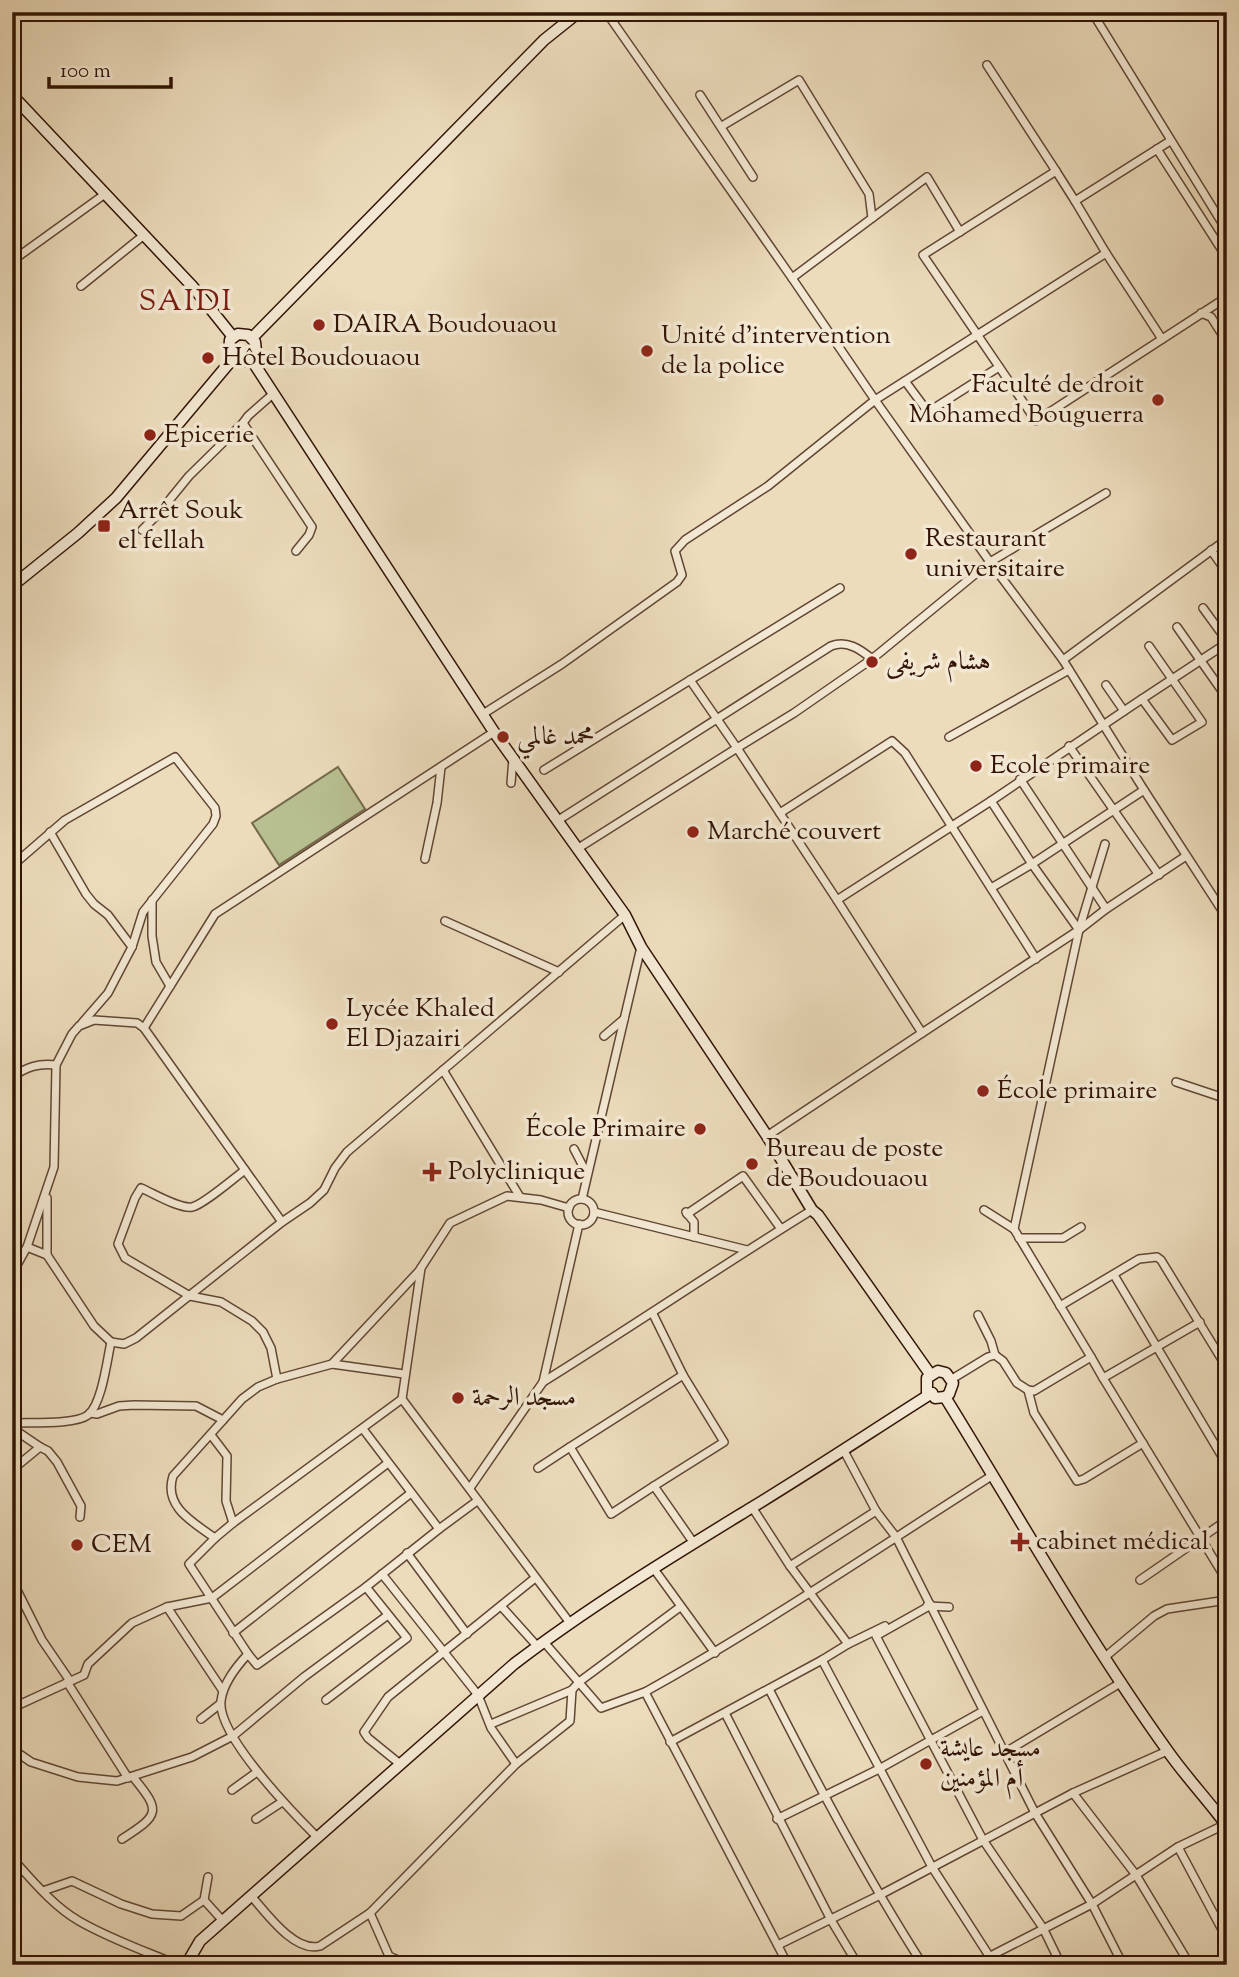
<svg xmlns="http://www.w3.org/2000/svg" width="1239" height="1977" viewBox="0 0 1239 1977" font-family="'Sorts Mill Goudy',Amiri,serif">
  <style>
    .grass { fill: #b8c091; stroke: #746a4b; stroke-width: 2 }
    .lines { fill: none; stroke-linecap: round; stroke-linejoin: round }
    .street-casing { stroke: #604633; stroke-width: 10 }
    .secondary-casing { stroke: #311405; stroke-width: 13 }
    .street { stroke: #f3e8d3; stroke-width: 7 }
    .secondary { stroke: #f3e8d3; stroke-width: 10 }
    .poi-dot { fill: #8f2418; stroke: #f3e8d3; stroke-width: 2.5 }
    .labels { text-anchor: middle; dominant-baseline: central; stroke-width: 7; stroke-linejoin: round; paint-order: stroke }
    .poi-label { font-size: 26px; fill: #311405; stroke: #f3e8d3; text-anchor: start }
    .quarter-label { font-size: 30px; letter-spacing: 2px; fill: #7a1f14; stroke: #f3e8d3 }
  </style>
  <rect width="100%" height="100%" fill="#ecdcbc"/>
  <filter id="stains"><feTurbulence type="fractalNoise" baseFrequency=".00286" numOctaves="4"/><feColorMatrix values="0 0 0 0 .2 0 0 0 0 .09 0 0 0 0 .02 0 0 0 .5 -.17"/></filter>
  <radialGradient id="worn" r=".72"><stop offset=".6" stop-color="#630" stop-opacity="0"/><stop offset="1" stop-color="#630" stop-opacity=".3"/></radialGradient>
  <polygon class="grass" points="338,767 365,809 279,865 252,823"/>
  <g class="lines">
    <g class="street-casing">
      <g id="street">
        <polyline points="606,12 792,278 875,400 990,562 1063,660 1144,790 1227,918"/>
        <polyline points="1092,12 1227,231"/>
        <polyline points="987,65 1056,171"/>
        <polyline points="700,95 753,177"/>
        <polyline points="722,126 799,80 869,194 872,218"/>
        <polyline points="1157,149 1227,258"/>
        <polyline points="1075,201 1056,171 923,255 1036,421 1227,297"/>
        <polyline points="1106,253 1162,339"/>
        <polyline points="12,261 105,194"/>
        <polyline points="792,278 927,177 960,232"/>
        <polyline points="81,286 144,235"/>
        <polyline points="1201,313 1211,317 1227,342"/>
        <polyline points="905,381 928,412 999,367"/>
        <polyline points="243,423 312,527 309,535 296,551"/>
        <polyline points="142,530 158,514 189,476 243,423 248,416 274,393"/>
        <polyline points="1211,550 1227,573"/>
        <polyline points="1203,608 1227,641"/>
        <polyline points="1177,627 1227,698"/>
        <polyline points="1063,660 1227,539"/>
        <polyline points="690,680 737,748 794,713 872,659 990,562 1106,493"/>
        <polyline points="1106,685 1124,711 1142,699 1172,740 1202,722 1149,646"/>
        <polyline points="1142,699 1227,643"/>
        <polyline points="483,714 562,664 677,582 682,575 675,551 685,540 768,486 875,400 1106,253 1075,201 1170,141"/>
        <polyline points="949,737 1069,670"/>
        <polyline points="1069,746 1159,875"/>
        <polyline points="544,770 840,588"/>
        <polyline points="1020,779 1106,909"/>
        <polyline points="511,783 513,759"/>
        <polyline points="991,801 1032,864 1079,930"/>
        <polyline points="780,813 892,741 905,753 1036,959"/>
        <path d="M557 821 831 646C847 640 860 649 872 659"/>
        <polyline points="50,832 86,894 94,904 108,915 132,947"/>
        <polyline points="577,849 737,748 837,900 991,801 1124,711"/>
        <polyline points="425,859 437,803 441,767"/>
        <polyline points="12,866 65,820 175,757 215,808 216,816 213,824 143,912 132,947 108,993 82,1023"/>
        <polyline points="991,888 1032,864 1144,790"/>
        <polyline points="152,900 152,936 156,962 170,986"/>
        <polyline points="445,921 559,972"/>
        <polyline points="144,1028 215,914 494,732"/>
        <polyline points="922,1033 1079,930 1106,909 1186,856"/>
        <polyline points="604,1036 624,1019"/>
        <polyline points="443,1070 520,1197"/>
        <path d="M12 1077C27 1067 38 1063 56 1065"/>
        <polyline points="1176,1082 1227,1099"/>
        <polyline points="767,1136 922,1033 837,900"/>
        <polyline points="574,1149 587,1174"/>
        <path d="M245 1170C234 1178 203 1205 192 1207 179 1209 153 1193 141 1188L135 1198 118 1244 125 1258 190 1296 221 1302 252 1321 263 1332 271 1348 277 1379 258 1387 242 1399 173 1476C163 1507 194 1523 215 1538L189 1564 248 1654"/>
        <polyline points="582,1199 641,947"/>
        <circle cx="581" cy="1212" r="13"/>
        <polyline points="984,1210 1014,1229 1091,1357"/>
        <polyline points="594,1212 747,1250"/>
        <polyline points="686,1212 694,1222 694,1237"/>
        <polyline points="687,1214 743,1176 781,1229"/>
        <polyline points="1014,1229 1079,930 1105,844"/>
        <polyline points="1019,1238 1063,1238 1081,1227"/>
        <polyline points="27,1247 47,1255 94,1326 111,1342 124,1344 136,1338 282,1222 310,1203 324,1190 335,1168 347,1152 625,915"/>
        <polyline points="47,1255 47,1198"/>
        <polyline points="421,1268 402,1399 570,1623"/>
        <polyline points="12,1274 27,1247 54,1167 56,1065 72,1034 79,1026 94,1020 137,1023 144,1028 282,1222"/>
        <polyline points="1114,1275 1227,1465"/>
        <polyline points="1060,1306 1139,1259 1157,1257 1161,1260 1227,1368"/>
        <polyline points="653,1314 683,1375 724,1442 654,1486 693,1542"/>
        <polyline points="978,1315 991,1341 995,1355"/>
        <polyline points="332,1364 404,1374"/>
        <polyline points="1103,1378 1227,1581"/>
        <polyline points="277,1379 332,1364 419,1271 450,1223 507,1196 541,1200 569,1208"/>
        <polyline points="952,1379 988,1357 995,1355 1003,1361 1017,1383 1028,1390 1034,1391 1091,1357 1103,1378 1200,1322"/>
        <path d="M543 1382C633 1326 721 1266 812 1210"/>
        <polyline points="1028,1390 1034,1413 1077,1481 1084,1479 1143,1443"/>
        <polyline points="90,1413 97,1414 119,1406 134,1405 196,1406 223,1420"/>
        <path d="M12 1423C30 1422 75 1425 88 1415 102 1404 107 1360 111 1342"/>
        <polyline points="12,1428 40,1447 12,1470"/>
        <polyline points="363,1429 439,1529"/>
        <polyline points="211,1435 227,1456 226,1501 233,1523"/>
        <polyline points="40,1447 48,1451 57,1462 81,1506 80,1517"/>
        <polyline points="843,1449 876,1511 896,1537 1035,1813 1092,1904 1123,1965"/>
        <polyline points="538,1468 570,1447"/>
        <polyline points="654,1486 611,1514 570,1447 683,1375"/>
        <polyline points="470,1488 543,1382 579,1224"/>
        <polyline points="752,1507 790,1566 848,1644"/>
        <polyline points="215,1538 233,1523 402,1399"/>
        <polyline points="407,1553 467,1634"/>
        <polyline points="790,1566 876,1511"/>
        <polyline points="654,1569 715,1653"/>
        <polyline points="382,1574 478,1695 491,1728 516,1764"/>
        <polyline points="12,1580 42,1640 70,1681"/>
        <polyline points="1140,1580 1227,1520"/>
        <polyline points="931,1605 876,1636 983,1840 1043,1928 1061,1965"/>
        <polyline points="501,1606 537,1646"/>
        <polyline points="927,1606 949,1607"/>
        <polyline points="167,1607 212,1598 388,1463"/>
        <polyline points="233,1633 411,1493"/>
        <polyline points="544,1642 601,1708 645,1692 788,1965"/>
        <polyline points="1105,1657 1154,1616 1167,1609 1227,1600"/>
        <polyline points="822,1660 932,1867 995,1965"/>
        <polyline points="67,1682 128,1778"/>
        <path d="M769 1689C817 1783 866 1876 923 1965"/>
        <path d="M645 1692C765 1625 878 1548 993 1475"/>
        <polyline points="326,1700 407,1638 366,1587"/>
        <polyline points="12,1708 84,1675 88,1664 132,1623 167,1607 223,1691"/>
        <polyline points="725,1713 831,1920 858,1965"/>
        <polyline points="201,1719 220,1704"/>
        <polyline points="491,1724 572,1690"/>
        <polyline points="670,1742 822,1660 848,1644 885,1626"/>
        <polyline points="12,1749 31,1762 78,1777 117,1781 192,1757 233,1736 304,1677 388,1615"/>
        <polyline points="1004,1753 1122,1682"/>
        <polyline points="400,1764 368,1738 364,1732 388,1697 535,1578"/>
        <polyline points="232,1790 257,1772"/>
        <polyline points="1073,1793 1136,1875 1190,1965"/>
        <polyline points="256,1819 282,1802"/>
        <polyline points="777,1819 879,1769 983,1711"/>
        <path d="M317 1837C293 1813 217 1735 221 1701 223 1683 236 1667 248 1654L257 1665 366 1587 439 1529 477 1501"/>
        <path d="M122 1839C159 1815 162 1812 133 1777"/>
        <polyline points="1178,1847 1227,1939"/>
        <path d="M12 1858C32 1880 53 1906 79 1921 110 1939 145 1951 178 1965"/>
        <polyline points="43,1891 72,1881 121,1904 152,1914 181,1916 204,1900 208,1877"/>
        <path d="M252 1897C267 1914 295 1953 320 1946L370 1913 516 1764 570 1721 572 1690 579 1682 680 1607"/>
        <polyline points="204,1900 223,1921"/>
        <polyline points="370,1913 389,1956 398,1960"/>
        <polyline points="778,1945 878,1896 1073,1793 1167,1751"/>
        <polyline points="468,1965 476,1960"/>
        <polyline points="973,1965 1092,1904 1178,1847 1226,1824"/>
      </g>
    </g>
    <g class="secondary-casing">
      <g id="secondary">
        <polyline points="12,95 193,287 233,337"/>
        <polygon points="238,334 248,335 255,342 256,351 247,361 238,361 229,352 230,340"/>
        <polyline points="252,338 544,40 579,12"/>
        <polyline points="251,359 494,732 625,915 641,947 767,1136 812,1210 818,1215 930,1374"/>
        <polyline points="12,586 78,533 116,498 235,356"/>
        <polygon points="938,1371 946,1373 953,1383 949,1394 945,1397 935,1398 932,1393 927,1392 927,1378"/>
        <path d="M945 1397C1018 1515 1086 1637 1167 1750 1185 1776 1208 1800 1227 1826"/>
        <path d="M186 1965 200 1941 514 1664C590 1606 671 1557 751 1508 812 1471 872 1431 932 1393"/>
      </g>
    </g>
    <use href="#street" class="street"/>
    <use href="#secondary" class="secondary"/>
  </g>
  <g class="poi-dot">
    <circle cx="319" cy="325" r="7"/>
    <circle cx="647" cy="351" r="7"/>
    <circle cx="208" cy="358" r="7"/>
    <circle cx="1158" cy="400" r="7"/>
    <circle cx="150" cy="435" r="7"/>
    <rect x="97" y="519" width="14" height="14" rx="3.5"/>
    <circle cx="911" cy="554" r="7"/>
    <circle cx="872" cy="662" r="7"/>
    <circle cx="503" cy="737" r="7"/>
    <circle cx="976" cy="766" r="7"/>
    <circle cx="693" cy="832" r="7"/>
    <circle cx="332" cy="1024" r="7"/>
    <circle cx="983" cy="1091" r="7"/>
    <circle cx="700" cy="1129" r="7"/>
    <circle cx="752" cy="1164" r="7"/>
    <path d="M428.5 1161.5h7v7h7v7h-7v7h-7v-7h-7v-7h7z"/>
    <circle cx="458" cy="1398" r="7"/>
    <path d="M1016.5 1531.5h7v7h7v7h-7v7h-7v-7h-7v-7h7z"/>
    <circle cx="77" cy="1545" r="7"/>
    <circle cx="926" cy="1764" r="7"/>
  </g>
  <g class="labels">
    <g class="poi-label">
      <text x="333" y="325">DAIRA Boudouaou</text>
      <text x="661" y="336">Unité d'intervention<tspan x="661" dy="30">de la police</tspan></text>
      <text x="222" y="358">Hôtel Boudouaou</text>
      <text x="1144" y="385" text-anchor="end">Faculté de droit<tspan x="1144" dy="30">Mohamed Bouguerra</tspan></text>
      <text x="164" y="435">Epicerie</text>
      <text x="118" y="511">Arrêt Souk<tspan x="118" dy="30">el fellah</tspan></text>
      <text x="925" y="539">Restaurant<tspan x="925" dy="30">universitaire</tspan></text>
      <text x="886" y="662">هشام شريفى</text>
      <text x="517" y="737">محمد غالمي</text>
      <text x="990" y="766">Ecole primaire</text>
      <text x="707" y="832">Marché couvert</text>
      <text x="346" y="1009">Lycée Khaled<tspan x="346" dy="30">El Djazairi</tspan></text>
      <text x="997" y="1091">École primaire</text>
      <text x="686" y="1129" text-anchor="end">École Primaire</text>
      <text x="766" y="1149">Bureau de poste<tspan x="766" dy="30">de Boudouaou</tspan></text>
      <text x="448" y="1172">Polyclinique</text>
      <text x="472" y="1398">مسجد الرحمة</text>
      <text x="1036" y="1542">cabinet médical</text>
      <text x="91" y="1545">CEM</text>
      <text x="940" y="1749">مسجد عايشة<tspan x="940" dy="30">أم المؤمنين</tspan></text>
    </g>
    <g class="quarter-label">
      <text x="186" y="302">SAIDI</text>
    </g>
  </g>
  <rect width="1239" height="1977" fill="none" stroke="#ecdcbc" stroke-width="42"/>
  <rect x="14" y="14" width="1211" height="1949" fill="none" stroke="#311405" stroke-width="3.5"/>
  <rect x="21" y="21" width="1197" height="1935" fill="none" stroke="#311405" stroke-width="2"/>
  <path d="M49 77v10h122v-10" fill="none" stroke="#311405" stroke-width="3.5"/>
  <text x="60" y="77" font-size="21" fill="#311405" stroke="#f3e8d3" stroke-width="5" paint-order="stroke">100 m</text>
  <rect width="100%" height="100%" filter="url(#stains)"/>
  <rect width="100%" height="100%" fill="url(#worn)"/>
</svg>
